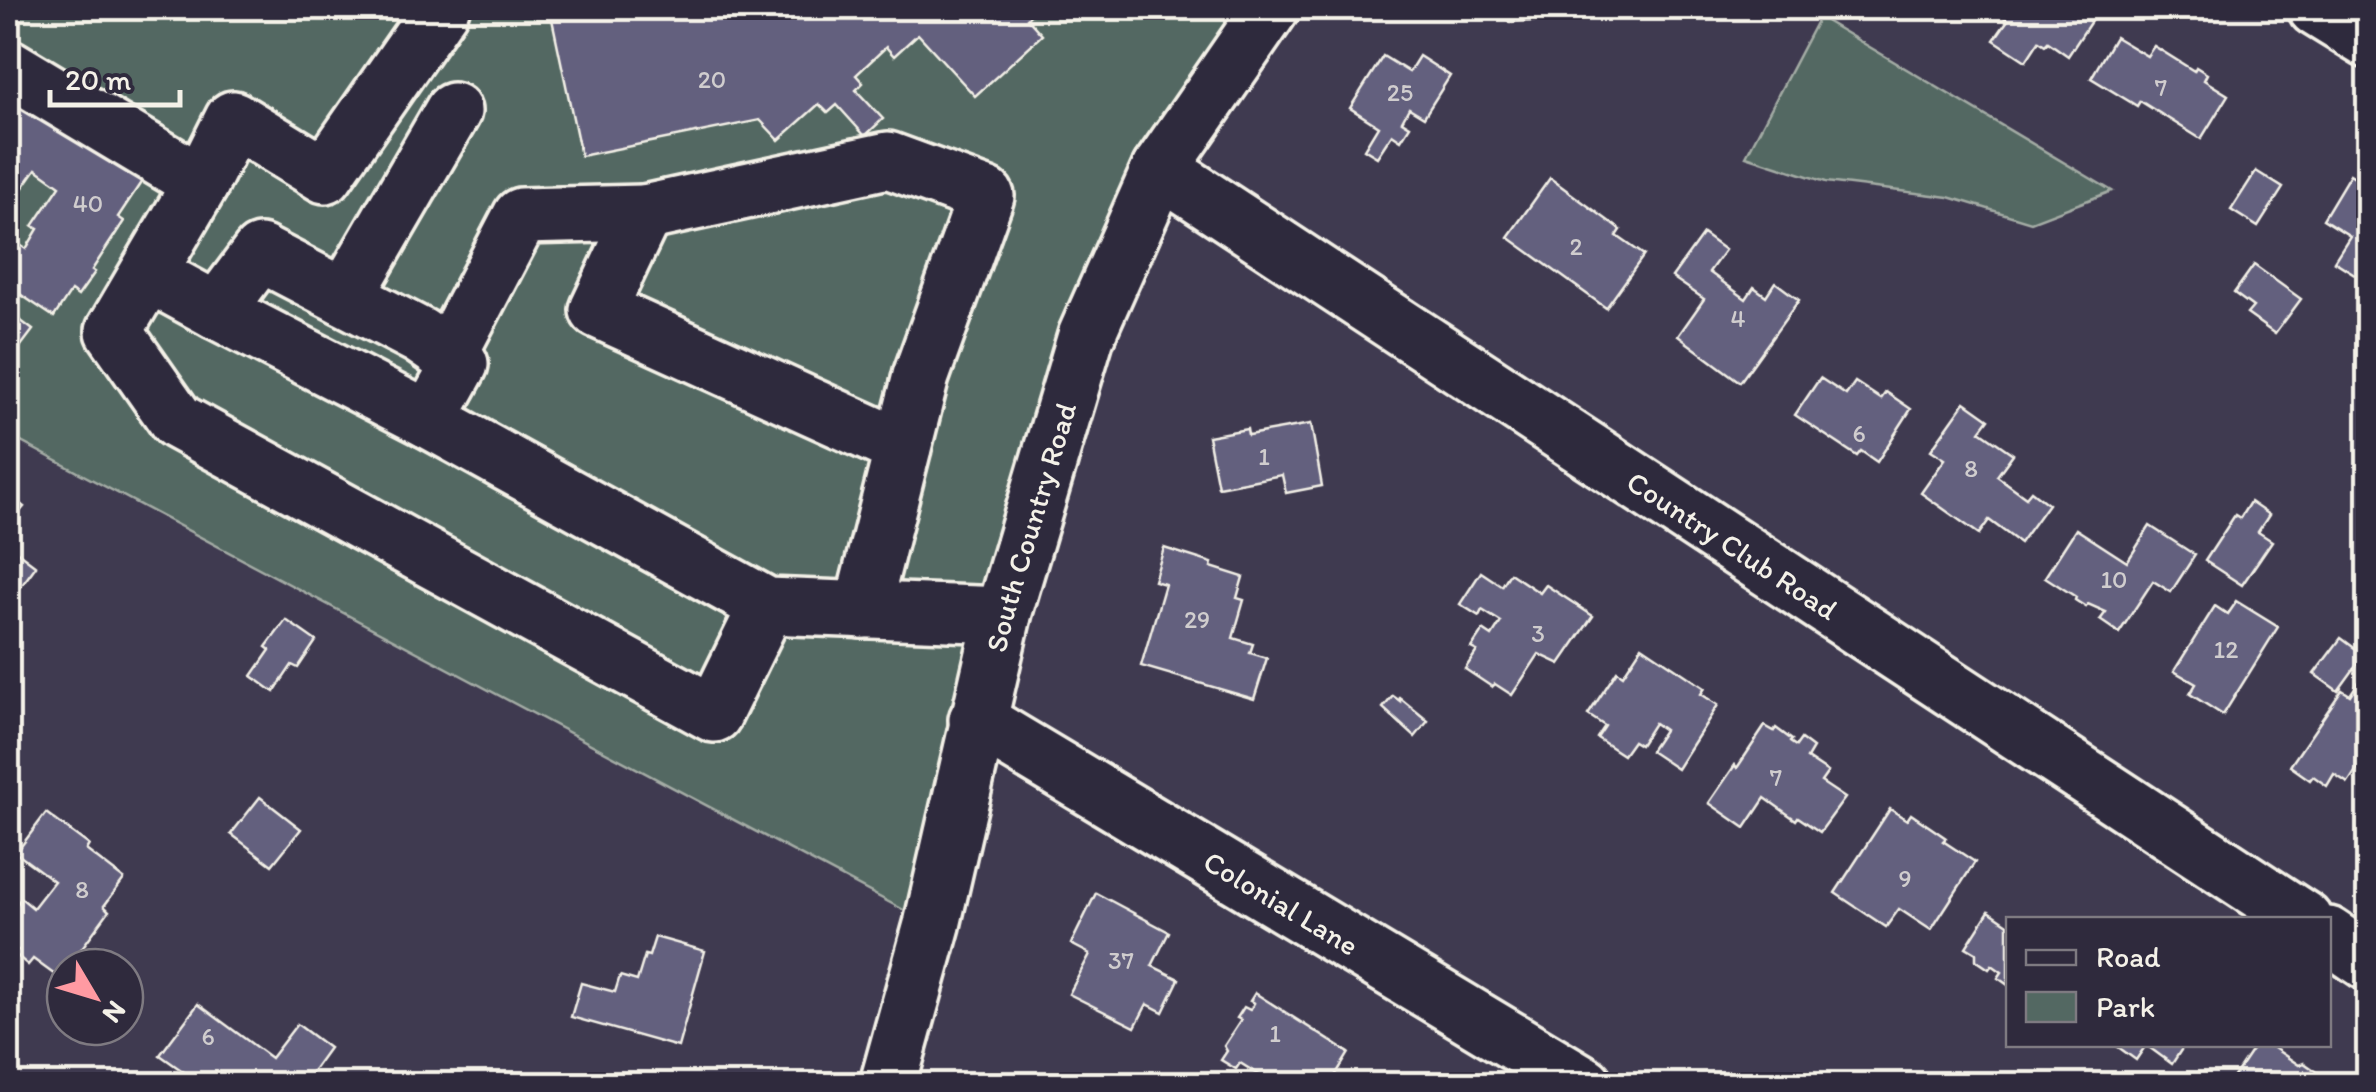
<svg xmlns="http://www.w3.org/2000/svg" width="2376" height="1092" viewBox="0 0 2376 1092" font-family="Itim,sans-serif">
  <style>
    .green { fill: #536862; stroke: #a4aca5; stroke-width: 2.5 }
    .building { fill: #63607e; stroke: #f4f1e8; stroke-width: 2.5 }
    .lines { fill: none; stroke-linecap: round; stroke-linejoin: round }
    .minor-casing { stroke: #f4f1e8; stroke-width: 62 }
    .major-casing { stroke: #f4f1e8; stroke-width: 62 }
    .minor { stroke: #2f2a3d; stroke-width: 55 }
    .major { stroke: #2f2a3d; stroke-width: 55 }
    .labels { text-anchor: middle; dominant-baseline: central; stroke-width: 10; stroke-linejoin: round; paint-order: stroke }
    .number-label { font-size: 25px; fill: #d0cdce }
    .street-label { font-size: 30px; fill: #f4f1e8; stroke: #2f2a3d }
  </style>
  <rect width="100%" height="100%" fill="#3f3a50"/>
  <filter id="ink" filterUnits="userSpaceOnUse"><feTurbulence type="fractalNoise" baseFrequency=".01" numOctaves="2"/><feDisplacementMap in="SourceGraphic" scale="20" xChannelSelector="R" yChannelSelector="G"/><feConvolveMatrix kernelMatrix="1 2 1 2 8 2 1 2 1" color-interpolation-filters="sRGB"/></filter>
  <g filter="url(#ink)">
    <g class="green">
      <polygon points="8,8 1271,8 1160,169 932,925 8,435"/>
      <polygon points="1819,17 2112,191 2031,222 1949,197 1826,182 1746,156"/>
    </g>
    <g class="building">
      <polygon points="615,8 1038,8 1027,18 1042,35 975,96 918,34 894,56 886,47 856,75 863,83 856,90 883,119 865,136 837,105 828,113 819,104 779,140 760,120 581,156 552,19"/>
      <polygon points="1493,8 1545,8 1534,21 1510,22"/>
      <polygon points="1990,8 2091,8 2097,12 2068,56 2048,42 2045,45 2039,41 2026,61 1994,40 2008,20"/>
      <polygon points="2115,37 2147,56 2154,46 2194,71 2196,67 2207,74 2204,80 2228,95 2201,139 2140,101 2137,106 2091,78"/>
      <polygon points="1383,56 1409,72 1419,56 1450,76 1424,117 1409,108 1402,121 1410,126 1401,140 1392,134 1377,157 1364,149 1378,126 1350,108"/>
      <polygon points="8,92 144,178 118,217 124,221 92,270 95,272 78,296 71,291 54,317 8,286 8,237 26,249 38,229 33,226 60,186 36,169 22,189 8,179"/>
      <polygon points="2256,171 2283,188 2258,227 2231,210"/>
      <polygon points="2350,174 2368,186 2368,267 2361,278 2334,261 2350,236 2323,219"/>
      <polygon points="1550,178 1621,230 1617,236 1644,255 1606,308 1508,237"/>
      <polygon points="1703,234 1725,250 1709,272 1746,299 1754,287 1766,296 1775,282 1799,300 1740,382 1678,336 1704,299 1672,277"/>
      <polygon points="2254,265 2301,299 2275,334 2247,314 2253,307 2234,293"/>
      <polygon points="8,311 33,330 8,363"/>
      <polygon points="1820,378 1846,395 1855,382 1881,399 1886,392 1911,409 1877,462 1861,451 1857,456 1795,415"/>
      <polygon points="1965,402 1989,419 1980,431 2013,454 1997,476 2026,497 2031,491 2048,504 2020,543 1989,520 1979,534 1921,493 1945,459 1931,450"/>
      <polygon points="1311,424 1322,486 1286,493 1282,475 1218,487 1208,436 1247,429 1248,435"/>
      <polygon points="9,495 24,507 13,520 17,522 8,536"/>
      <polygon points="2250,502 2269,515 2258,532 2272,541 2242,585 2205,561 2235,515 2240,518"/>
      <polygon points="2150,526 2195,555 2171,592 2153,581 2119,633 2100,620 2106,612 2088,604 2086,607 2075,600 2076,597 2045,577 2076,529 2127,562"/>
      <polygon points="8,545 36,566 11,600 8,598"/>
      <polygon points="1164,548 1212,563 1211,567 1243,577 1237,598 1244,600 1233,638 1253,644 1250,653 1267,658 1254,699 1141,666 1165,584 1154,581"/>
      <polygon points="1481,572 1502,586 1510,573 1540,593 1546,585 1593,616 1560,664 1539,654 1512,695 1495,684 1492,687 1465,669 1477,651 1471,648 1483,630 1492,636 1501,622 1482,610 1479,616 1460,604"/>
      <polygon points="2236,601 2278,627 2223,715 2190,694 2196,684 2174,671 2215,606 2227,614"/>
      <polygon points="286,620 316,641 298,668 292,665 274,692 252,676 270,650 266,647"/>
      <polygon points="2341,638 2364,655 2338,691 2314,674"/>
      <polygon points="1642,646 1705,688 1701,694 1718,705 1677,769 1650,751 1664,730 1654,723 1640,745 1633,741 1623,755 1597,738 1605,726 1588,715 1617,671 1623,675"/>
      <polygon points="2368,668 2368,773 2359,766 2348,783 2334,774 2327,786 2313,776 2310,780 2290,766 2342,690 2350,695"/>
      <polygon points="1393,696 1400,701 1400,698 1428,721 1415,737 1383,708"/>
      <polygon points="1765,726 1774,731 1776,728 1792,740 1790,742 1796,746 1801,739 1813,748 1807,758 1828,772 1821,782 1845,798 1820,832 1798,817 1796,820 1765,798 1745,828 1709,803 1735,765 1737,768"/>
      <polygon points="260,797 301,829 272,865 231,834"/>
      <polygon points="1890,809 1907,820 1911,814 1946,838 1943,841 1975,862 1931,930 1899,909 1886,927 1835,893"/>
      <polygon points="46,813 89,845 86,850 124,879 104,906 109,911 68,967 65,967 59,978 33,959 28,965 15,954 18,950 8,943 8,917 21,898 33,908 54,881 16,853"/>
      <polygon points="1096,893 1169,932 1152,966 1179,979 1163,1012 1147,1004 1135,1027 1069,994 1090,954 1071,944"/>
      <polygon points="1989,911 2008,924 2008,985 1998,978 2002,972 1992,965 1989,969 1976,960 1976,953 1966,947"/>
      <polygon points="655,937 705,951 678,1047 571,1017 581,983 615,992 620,976 637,981 645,955 649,956"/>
      <polygon points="1255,993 1349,1053 1330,1084 1274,1084 1240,1063 1236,1069 1221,1060 1227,1051 1224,1046 1241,1020 1237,1018 1244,1007 1250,1010 1254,1003 1250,1001"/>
      <polygon points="198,1004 271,1058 297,1024 329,1048 303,1084 201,1084 160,1055"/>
      <polygon points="2114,1044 2185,1044 2172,1064 2146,1045 2136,1060"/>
      <polygon points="2256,1044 2268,1044 2299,1065 2304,1063 2320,1074 2316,1079 2325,1084 2229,1084"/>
    </g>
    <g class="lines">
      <g class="minor-casing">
        <g id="minor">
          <polyline points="2316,8 2368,40"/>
          <polyline points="8,67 201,183 114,331 177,421 714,714 767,606"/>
          <path id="s1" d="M1160 169 2304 920"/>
          <polyline points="201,183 233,119 325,175 441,8"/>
          <polyline points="149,274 217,311 260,253 420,336 460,364 429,420 767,606 1003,615"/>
          <polyline points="345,297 453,111"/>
          <polyline points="217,311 429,420"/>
          <polyline points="448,356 521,216 644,213"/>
          <polyline points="862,610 921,376 986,196 888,160 644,213 598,310 903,448"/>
          <path id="s2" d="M977 720 1584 1084"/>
          <polyline points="2328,935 2368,962"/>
        </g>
      </g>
      <g class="major-casing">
        <g id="major">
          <path id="s3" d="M888 1084 932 925 1003 615 1086 336 1160 169 1271 8"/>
        </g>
      </g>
      <use href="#minor" class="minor"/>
      <use href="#major" class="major"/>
    </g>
  </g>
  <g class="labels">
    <g class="number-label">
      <text x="712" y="79">20</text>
      <text x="2161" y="87">7</text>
      <text x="1400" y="92">25</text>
      <text x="88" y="203">40</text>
      <text x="1576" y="246">2</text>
      <text x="1738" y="318">4</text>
      <text x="1859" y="433">6</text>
      <text x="1264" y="456">1</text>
      <text x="1971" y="468">8</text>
      <text x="2114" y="579">10</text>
      <text x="1197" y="619">29</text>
      <text x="1538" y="633">3</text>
      <text x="2226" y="649">12</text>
      <text x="1776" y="777">7</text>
      <text x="1905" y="878">9</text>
      <text x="82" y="889">8</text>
      <text x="1121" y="960">37</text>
      <text x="1275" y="1033">1</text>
      <text x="208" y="1036">6</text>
    </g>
    <g class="street-label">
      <text stroke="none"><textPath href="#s3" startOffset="575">South Country Road</textPath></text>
      <text stroke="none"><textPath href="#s1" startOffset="685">Country Club Road</textPath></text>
      <text stroke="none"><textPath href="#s2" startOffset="355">Colonial Lane</textPath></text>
    </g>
  </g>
  <rect width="2376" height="1092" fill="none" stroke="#2f2a3d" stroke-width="40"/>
  <rect x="20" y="20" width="2336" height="1052" fill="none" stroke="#f4f1e8" stroke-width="4" filter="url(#ink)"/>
  <rect x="2006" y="917" width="325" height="130" fill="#2f2a3d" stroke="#7e7a81" stroke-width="2.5"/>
  <rect x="2026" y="950" width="50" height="15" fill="#2f2a3d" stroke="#7e7a81" stroke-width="2.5"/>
  <text x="2096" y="967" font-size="30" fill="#f4f1e8">Road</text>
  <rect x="2026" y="992" width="50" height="30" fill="#536862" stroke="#7e7a81" stroke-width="2.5"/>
  <text x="2096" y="1017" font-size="30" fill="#f4f1e8">Park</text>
  <g transform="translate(95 997) rotate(128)"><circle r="48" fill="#2f2a3d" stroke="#7e7a81" stroke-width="2.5"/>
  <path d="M0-8L18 38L0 25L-18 38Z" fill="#ff9aa2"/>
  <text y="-15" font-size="28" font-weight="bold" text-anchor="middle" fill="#f4f1e8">N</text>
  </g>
  <path d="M50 90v15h130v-15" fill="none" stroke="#f4f1e8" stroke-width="5"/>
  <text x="65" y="90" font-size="30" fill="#f4f1e8" stroke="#2f2a3d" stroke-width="8" paint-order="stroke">20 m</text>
</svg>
